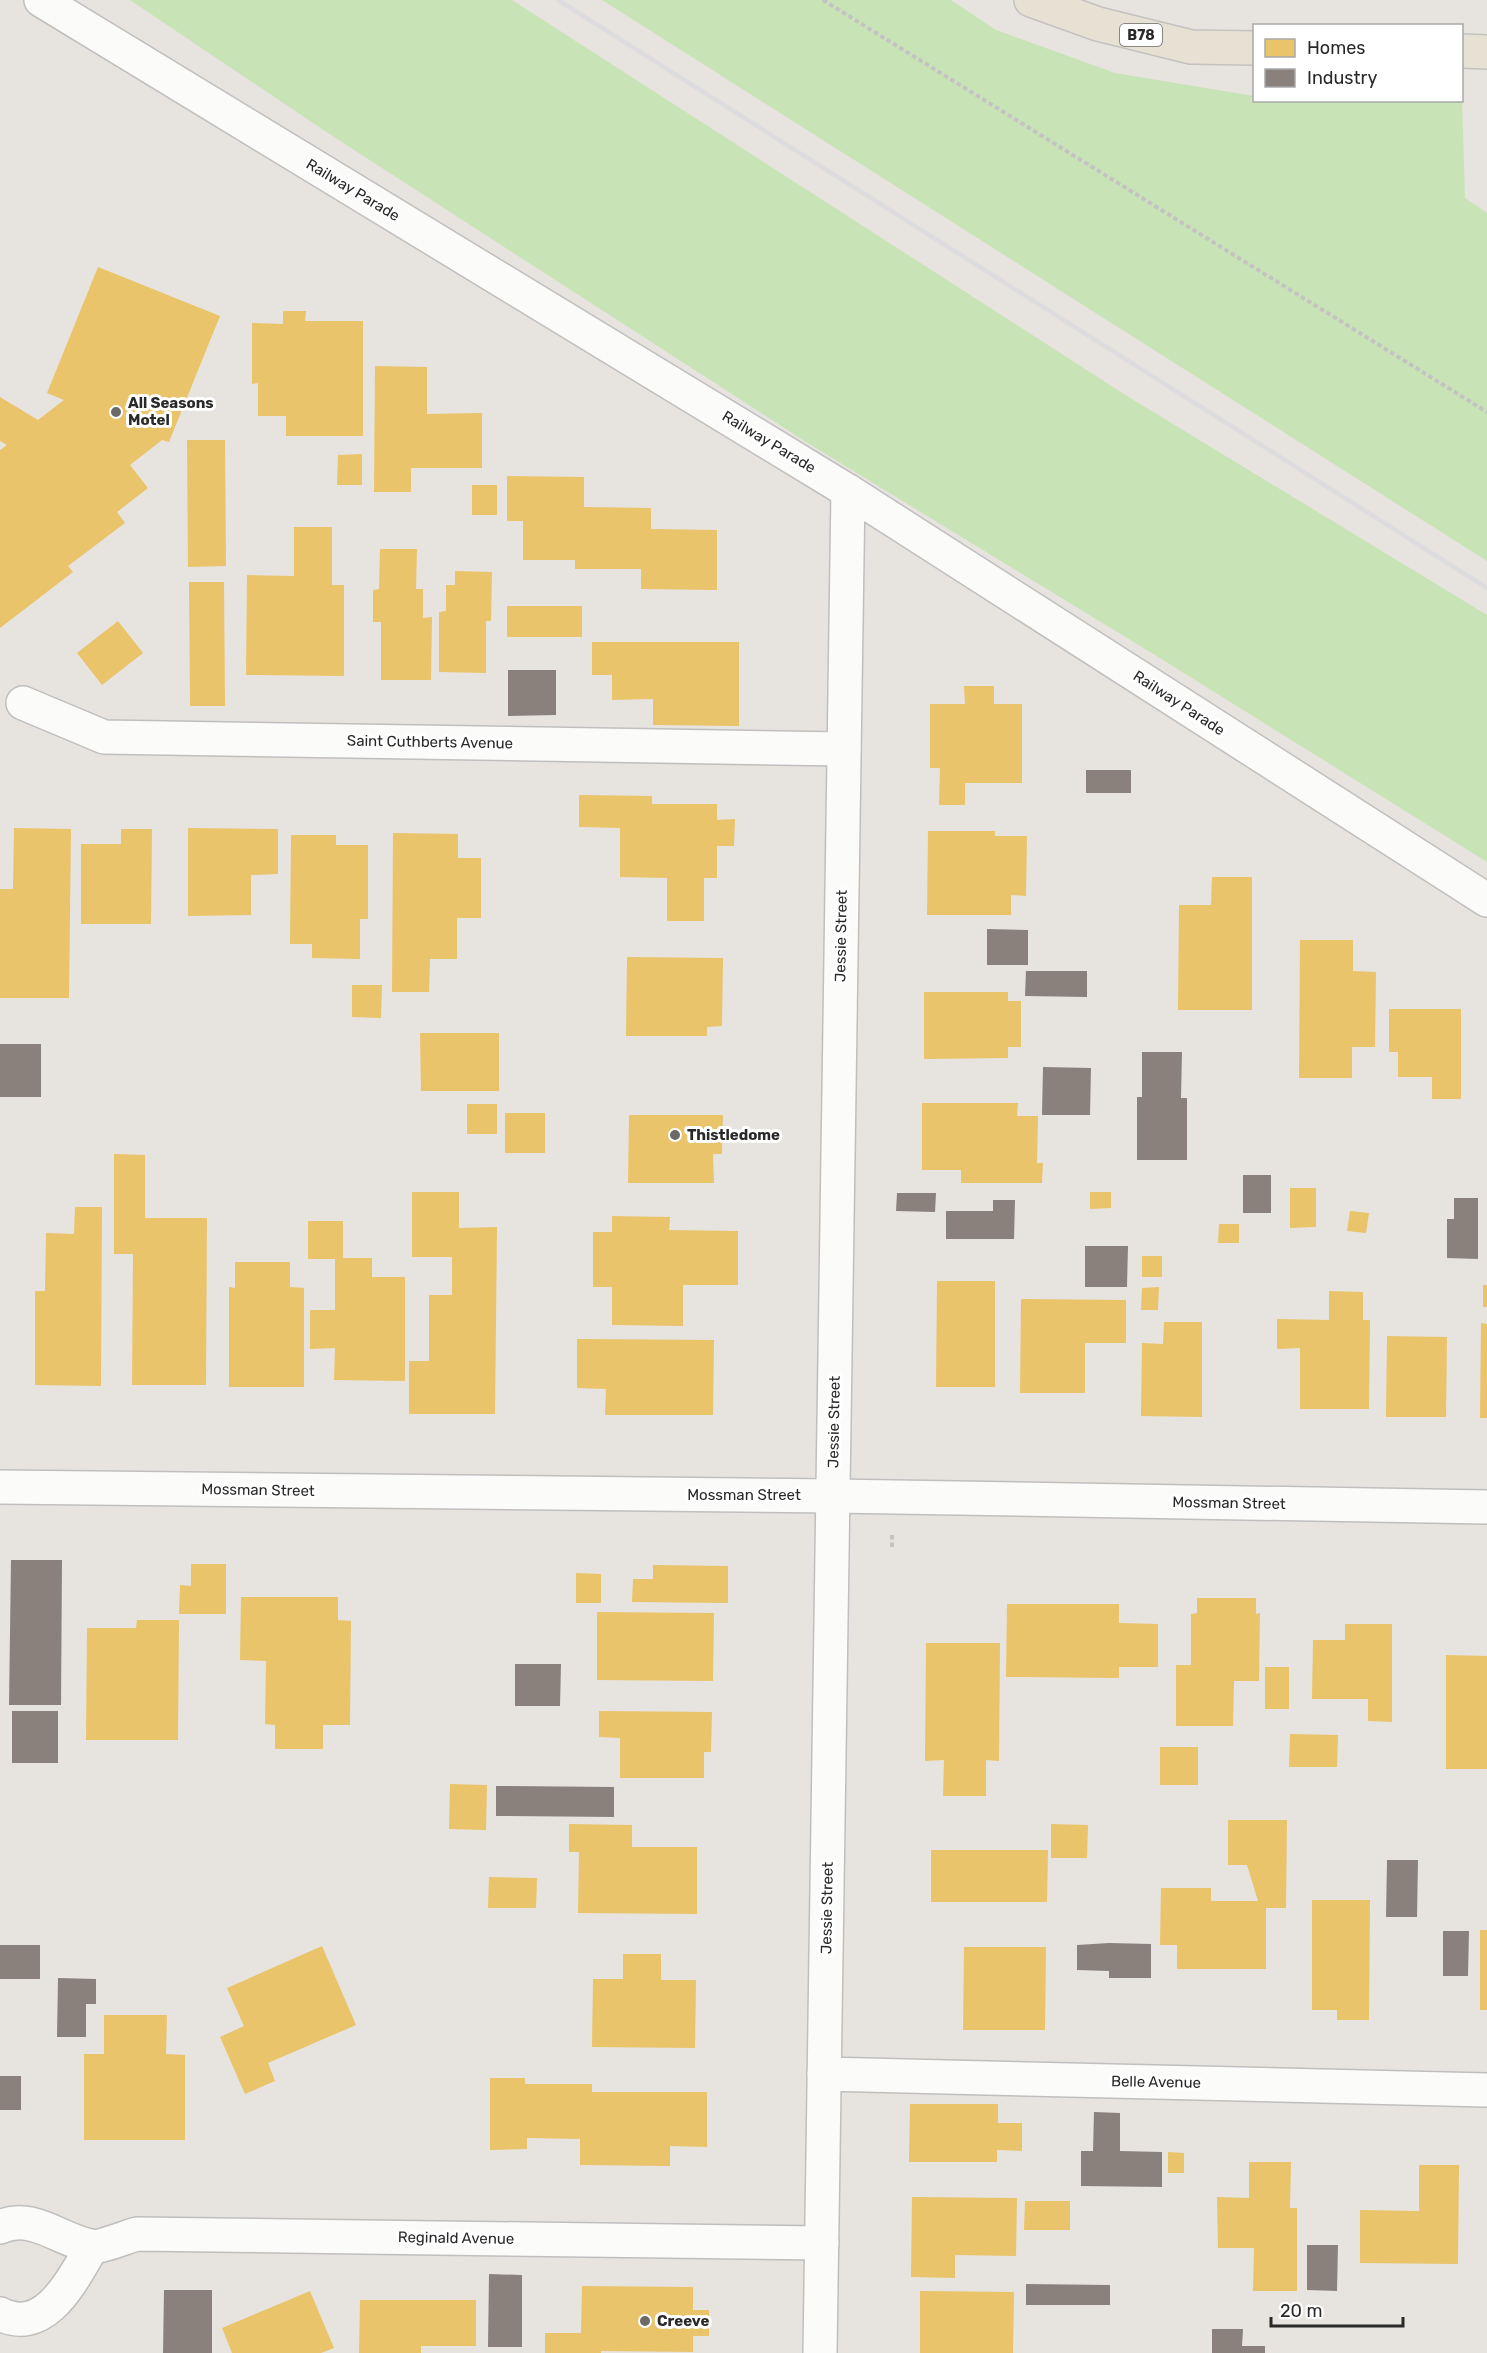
<svg xmlns="http://www.w3.org/2000/svg" width="1487" height="2353" viewBox="0 0 1487 2353" font-family="Rubik,sans-serif">
  <style>
    .green { fill: #c8e3b6 }
    .homes { fill: #e9c46a }
    .industry { fill: #8a817c }
    .lines { fill: none; stroke-linecap: round; stroke-linejoin: round }
    .minor-casing { stroke: #c0bfc0; stroke-width: 36 }
    .primary-casing { stroke: #c3c2c0; stroke-width: 36 }
    .path { stroke: #c4c3c2; stroke-width: 4; stroke-dasharray: 4.5 3; stroke-linecap: butt }
    .minor { stroke: #fbfbfa; stroke-width: 33 }
    .primary { stroke: #e6e1d2; stroke-width: 33 }
    .rail { stroke: #dddcde; stroke-width: 4.5 }
    .poi-dot { fill: #6c6a68; stroke: #fff; stroke-width: 2 }
    .labels { text-anchor: middle; dominant-baseline: central; stroke-width: 6; stroke-linejoin: round; paint-order: stroke }
    .shield { fill: #fff; stroke: #696969; stroke-width: 1.5 }
    .shield-label { font-size: 14px; font-weight: bold; fill: #292929 }
    .street-label { font-size: 15px; fill: #292929; stroke: #fff }
    .poi-label { font-size: 15px; font-weight: bold; fill: #292929; stroke: #fff; text-anchor: start }
  </style>
  <rect width="100%" height="100%" fill="#e7e3de"/>
  <g class="green">
    <polygon points="130,0 512,0 1127,396 1487,615 1487,862 1155,655 806,442 331,135"/>
    <polygon points="602,0 951,0 996,30 1115,73 1254,96 1254,100 1462,100 1462,98 1465,198 1487,213 1487,561"/>
  </g>
  <g class="homes">
    <polygon points="98,267 220,316 169,442 162,440 130,465 148,488 117,512 125,523 68,566 73,572 0,628 0,450 7,445 0,441 0,397 38,420 64,400 47,393"/>
    <polygon points="283,311 306,311 305,321 363,321 363,436 286,436 286,416 258,416 258,383 252,384 252,323 283,324"/>
    <polygon points="375,366 427,367 427,414 482,413 482,468 411,468 411,492 374,492"/>
    <polygon points="187,440 225,440 226,566 188,567"/>
    <polygon points="362,454 362,485 337,485 338,455"/>
    <polygon points="507,476 584,477 584,507 651,508 651,529 717,530 717,590 641,589 641,569 575,569 575,560 523,560 523,521 507,521"/>
    <rect x="472" y="485" width="25" height="30"/>
    <polygon points="294,527 332,527 332,585 344,585 344,676 246,675 247,575 294,576"/>
    <polygon points="380,549 417,549 416,589 423,589 423,618 432,617 431,680 381,680 381,622 373,622 373,590 379,589"/>
    <polygon points="455,571 492,572 491,621 486,621 486,673 439,672 439,612 446,611 446,585 455,585"/>
    <polygon points="189,582 224,582 225,706 190,706"/>
    <rect x="507" y="606" width="75" height="31"/>
    <polygon points="118,621 143,653 102,685 77,653"/>
    <polygon points="592,642 739,642 739,726 653,725 653,699 612,700 612,675 592,675"/>
    <polygon points="964,686 994,686 994,704 1022,704 1022,783 965,783 965,805 939,805 940,768 930,768 930,704 965,704"/>
    <polygon points="579,795 652,796 652,804 717,804 717,820 735,819 734,846 717,846 717,878 704,878 704,921 667,921 667,878 620,877 620,828 579,827"/>
    <polygon points="14,828 71,829 69,998 0,998 0,889 13,889"/>
    <polygon points="188,828 278,829 278,874 251,875 251,915 188,916"/>
    <polygon points="121,829 152,829 151,924 81,924 81,844 121,844"/>
    <polygon points="928,831 995,831 995,836 1027,836 1026,896 1011,895 1011,915 927,915"/>
    <polygon points="393,833 458,834 458,858 481,858 481,918 457,918 457,959 430,959 429,992 392,992"/>
    <polygon points="291,835 336,835 336,845 368,845 368,919 360,919 360,959 312,958 312,944 290,944"/>
    <polygon points="1212,877 1252,877 1252,1010 1178,1010 1179,905 1211,905"/>
    <polygon points="1300,940 1353,940 1353,971 1376,972 1375,1047 1352,1047 1352,1078 1299,1078"/>
    <polygon points="627,957 723,958 722,1026 707,1027 707,1036 626,1036"/>
    <polygon points="352,985 382,985 381,1018 352,1017"/>
    <polygon points="924,992 1008,992 1008,1001 1021,1001 1021,1047 1008,1047 1008,1058 924,1059"/>
    <polygon points="1389,1009 1461,1009 1461,1099 1432,1099 1432,1077 1398,1077 1398,1052 1389,1052"/>
    <polygon points="420,1033 499,1033 499,1091 421,1091"/>
    <polygon points="922,1103 1018,1103 1017,1116 1038,1116 1037,1163 1043,1163 1042,1183 961,1183 961,1170 922,1170"/>
    <rect x="467" y="1104" width="30" height="30"/>
    <rect x="505" y="1113" width="40" height="40"/>
    <polygon points="629,1115 723,1115 722,1154 713,1154 714,1183 628,1183"/>
    <polygon points="114,1154 145,1155 145,1218 207,1218 206,1385 132,1385 133,1254 114,1254"/>
    <polygon points="1290,1188 1316,1188 1316,1227 1290,1228"/>
    <polygon points="412,1192 459,1192 459,1228 497,1227 495,1414 409,1414 409,1361 429,1361 429,1295 452,1295 452,1257 412,1257"/>
    <polygon points="1090,1192 1111,1192 1111,1208 1090,1209"/>
    <polygon points="75,1207 102,1207 101,1386 35,1385 35,1291 45,1291 46,1233 74,1234"/>
    <polygon points="1350,1211 1369,1213 1366,1233 1347,1231"/>
    <polygon points="612,1216 670,1217 669,1230 738,1231 738,1285 683,1285 683,1326 612,1325 612,1287 593,1287 593,1232 612,1232"/>
    <polygon points="308,1221 343,1221 343,1258 372,1258 372,1277 405,1277 405,1381 334,1380 335,1348 310,1349 310,1310 335,1310 335,1259 308,1259"/>
    <polygon points="1219,1224 1239,1224 1239,1243 1218,1243"/>
    <rect x="1142" y="1256" width="20" height="21"/>
    <polygon points="235,1262 290,1262 290,1287 304,1288 304,1387 229,1387 229,1287 235,1288"/>
    <polygon points="937,1281 995,1281 995,1387 936,1387"/>
    <rect x="1483" y="1285" width="4" height="22"/>
    <polygon points="1159,1287 1158,1310 1141,1310 1142,1288"/>
    <polygon points="1329,1291 1363,1292 1363,1320 1370,1320 1369,1409 1300,1409 1300,1348 1277,1349 1277,1319 1329,1320"/>
    <polygon points="1021,1299 1126,1300 1126,1343 1085,1343 1085,1393 1020,1393"/>
    <polygon points="1164,1322 1202,1322 1202,1417 1141,1416 1142,1343 1163,1344"/>
    <polygon points="1481,1323 1487,1324 1487,1418 1480,1418"/>
    <polygon points="1387,1336 1447,1337 1446,1417 1386,1417"/>
    <polygon points="577,1339 714,1340 713,1415 605,1415 606,1389 577,1388"/>
    <polygon points="191,1564 226,1564 226,1614 179,1614 180,1585 191,1586"/>
    <polygon points="653,1565 728,1566 728,1603 632,1602 633,1579 653,1579"/>
    <polygon points="576,1573 601,1574 601,1603 576,1603"/>
    <polygon points="241,1597 338,1597 338,1620 351,1621 350,1725 323,1725 323,1749 275,1749 275,1725 265,1724 266,1661 240,1660"/>
    <polygon points="1197,1598 1256,1598 1256,1614 1260,1613 1259,1681 1234,1681 1233,1726 1176,1726 1176,1665 1191,1665 1191,1614 1197,1613"/>
    <polygon points="1007,1604 1119,1604 1119,1623 1158,1624 1158,1667 1119,1667 1119,1678 1006,1677"/>
    <polygon points="597,1612 714,1613 713,1681 597,1680"/>
    <polygon points="137,1620 179,1620 178,1740 86,1740 87,1628 136,1628"/>
    <polygon points="1345,1624 1392,1624 1392,1722 1368,1721 1368,1699 1312,1699 1313,1640 1345,1640"/>
    <polygon points="926,1643 1000,1643 999,1761 986,1760 986,1796 943,1796 944,1760 925,1761"/>
    <polygon points="1446,1655 1487,1656 1487,1769 1446,1769"/>
    <rect x="1265" y="1667" width="24" height="42"/>
    <polygon points="599,1711 712,1712 711,1752 704,1752 704,1778 620,1778 620,1738 599,1737"/>
    <polygon points="1290,1734 1338,1735 1337,1767 1289,1767"/>
    <rect x="1160" y="1747" width="38" height="38"/>
    <polygon points="450,1784 487,1785 486,1830 449,1829"/>
    <polygon points="1228,1820 1287,1820 1286,1908 1266,1908 1266,1969 1177,1969 1177,1945 1160,1945 1161,1888 1211,1888 1211,1901 1258,1901 1247,1865 1228,1865"/>
    <polygon points="569,1824 632,1825 632,1847 697,1847 697,1914 578,1913 579,1852 569,1852"/>
    <polygon points="1051,1824 1088,1825 1087,1858 1051,1858"/>
    <polygon points="931,1850 1048,1850 1047,1902 931,1902"/>
    <polygon points="489,1877 537,1878 536,1908 488,1908"/>
    <polygon points="1312,1900 1370,1900 1369,2020 1337,2020 1337,2010 1312,2010"/>
    <rect x="1480" y="1930" width="7" height="80"/>
    <polygon points="322,1946 356,2025 268,2063 275,2081 245,2094 220,2037 244,2026 227,1988"/>
    <polygon points="964,1947 1046,1947 1045,2030 963,2030"/>
    <polygon points="623,1954 661,1954 661,1980 696,1980 695,2048 592,2047 593,1979 623,1979"/>
    <polygon points="104,2015 167,2015 166,2054 185,2055 185,2140 84,2140 84,2054 104,2054"/>
    <polygon points="490,2078 525,2078 525,2084 592,2084 592,2092 707,2092 707,2147 670,2146 670,2166 580,2165 580,2139 527,2138 527,2149 490,2150"/>
    <polygon points="910,2104 998,2104 998,2123 1022,2123 1022,2151 997,2150 997,2162 909,2162"/>
    <polygon points="1168,2152 1184,2153 1184,2173 1168,2173"/>
    <polygon points="1249,2162 1291,2162 1290,2208 1297,2208 1297,2291 1253,2291 1254,2248 1218,2248 1217,2197 1249,2198"/>
    <polygon points="1419,2165 1459,2165 1458,2264 1360,2263 1360,2210 1419,2211"/>
    <polygon points="912,2197 1017,2198 1016,2256 955,2255 955,2278 911,2277"/>
    <polygon points="1025,2201 1070,2201 1070,2230 1024,2230"/>
    <polygon points="582,2286 693,2287 693,2310 709,2310 709,2336 693,2336 693,2352 601,2351 601,2353 545,2353 545,2333 581,2333"/>
    <polygon points="310,2291 334,2348 321,2353 232,2353 222,2328"/>
    <polygon points="920,2291 1014,2292 1013,2353 920,2353"/>
    <polygon points="360,2300 476,2300 476,2346 421,2346 421,2353 359,2353"/>
  </g>
  <g class="industry">
    <polygon points="508,670 556,670 556,715 508,716"/>
    <rect x="1086" y="770" width="45" height="23"/>
    <polygon points="987,929 1028,930 1028,965 987,965"/>
    <polygon points="1026,971 1087,971 1087,997 1025,996"/>
    <rect x="0" y="1044" width="41" height="53"/>
    <polygon points="1142,1052 1182,1052 1181,1098 1187,1098 1187,1160 1137,1160 1137,1097 1142,1097"/>
    <polygon points="1043,1067 1091,1068 1090,1115 1042,1115"/>
    <rect x="1243" y="1175" width="28" height="38"/>
    <polygon points="897,1193 936,1193 935,1212 896,1211"/>
    <polygon points="1454,1198 1478,1198 1478,1259 1447,1258 1447,1219 1454,1219"/>
    <polygon points="993,1200 1015,1200 1014,1239 946,1239 946,1211 993,1211"/>
    <polygon points="1085,1246 1128,1246 1127,1287 1085,1287"/>
    <polygon points="11,1560 62,1560 61,1705 9,1705"/>
    <polygon points="515,1664 561,1664 560,1706 515,1706"/>
    <rect x="12" y="1711" width="46" height="52"/>
    <polygon points="496,1786 614,1787 614,1817 496,1816"/>
    <polygon points="1387,1860 1418,1860 1417,1917 1386,1917"/>
    <polygon points="1443,1931 1469,1931 1468,1976 1443,1976"/>
    <polygon points="1109,1943 1151,1944 1151,1978 1109,1978 1109,1971 1077,1970 1077,1945"/>
    <rect x="0" y="1945" width="40" height="34"/>
    <polygon points="58,1978 96,1979 96,2004 86,2004 86,2037 57,2037"/>
    <rect x="0" y="2076" width="21" height="34"/>
    <polygon points="1094,2112 1120,2113 1120,2151 1162,2152 1162,2187 1081,2186 1081,2151 1093,2151"/>
    <polygon points="1307,2245 1338,2245 1337,2291 1307,2290"/>
    <polygon points="489,2274 522,2275 522,2347 488,2347"/>
    <polygon points="1026,2284 1110,2285 1110,2305 1026,2305"/>
    <polygon points="164,2290 212,2290 212,2353 163,2353"/>
    <polygon points="1212,2329 1243,2329 1242,2346 1265,2346 1265,2353 1212,2353"/>
  </g>
  <g class="lines">
    <g class="minor-casing">
      <g id="minor">
        <polyline points="41,0 848,491 1487,900"/>
        <polyline points="23,703 104,737 844,749"/>
        <polyline points="0,1487 833,1496 1487,1507"/>
        <polyline points="824,2074 1487,2090"/>
        <path d="M0 2227C32 2212 61 2241 91 2246 100 2248 126 2237 137 2234L822 2243"/>
        <path d="M0 2314C46 2337 73 2278 92 2247"/>
        <polyline points="820,2353 848,491"/>
      </g>
    </g>
    <g class="primary-casing">
      <g id="primary">
        <polyline points="1031,0 1098,24 1191,47 1254,48"/>
        <polyline points="1462,51 1487,52"/>
      </g>
    </g>
    <g class="path">
      <polyline points="823,0 1487,412"/>
      <polyline points="892,1547 892,1535"/>
    </g>
    <use href="#minor" class="minor"/>
    <use href="#primary" class="primary"/>
    <polyline class="rail" points="558,0 1487,588"/>
  </g>
  <g class="poi-dot">
    <circle cx="116" cy="412" r="6"/>
    <circle cx="675" cy="1135" r="6"/>
    <circle cx="645" cy="2321" r="6"/>
  </g>
  <g class="labels">
    <rect class="shield" x="1120" y="24" width="42" height="22" rx="4.5"/>
    <g class="shield-label">
      <text x="1141" y="35">B78</text>
    </g>
    <g class="street-label">
      <text transform="translate(353 190) rotate(31)">Railway Parade</text>
      <text transform="translate(769 442) rotate(31)">Railway Parade</text>
      <text transform="translate(1179 703) rotate(33)">Railway Parade</text>
      <text transform="translate(430 742) rotate(1)">Saint Cuthberts Avenue</text>
      <text transform="translate(841 936) rotate(-89)">Jessie Street</text>
      <text transform="translate(834 1422) rotate(-89)">Jessie Street</text>
      <text transform="translate(258 1490) rotate(1)">Mossman Street</text>
      <text x="744" y="1495">Mossman Street</text>
      <text transform="translate(1229 1503) rotate(1)">Mossman Street</text>
      <text transform="translate(827 1908) rotate(-89)">Jessie Street</text>
      <text transform="translate(1156 2082) rotate(1)">Belle Avenue</text>
      <text transform="translate(456 2238) rotate(1)">Reginald Avenue</text>
    </g>
    <g class="poi-label">
      <text x="128" y="403">All Seasons<tspan x="128" dy="17">Motel</tspan></text>
      <text x="687" y="1135">Thistledome</text>
      <text x="657" y="2321">Creeve</text>
    </g>
  </g>
  <rect x="1253" y="24" width="210" height="78" fill="#ffffff" stroke="#a9a9a9" stroke-width="1.5"/>
  <rect x="1265" y="39" width="30" height="18" fill="#e9c46a" stroke="#a9a9a9" stroke-width="1.5"/>
  <text x="1307" y="54" font-size="18" fill="#292929">Homes</text>
  <rect x="1265" y="69" width="30" height="18" fill="#8a817c" stroke="#a9a9a9" stroke-width="1.5"/>
  <text x="1307" y="84" font-size="18" fill="#292929">Industry</text>
  <path d="M1271 2317v9h132v-9" fill="none" stroke="#292929" stroke-width="3"/>
  <text x="1280" y="2317" font-size="18" fill="#292929" stroke="#ffffff" stroke-width="4.5" paint-order="stroke">20 m</text>
</svg>
